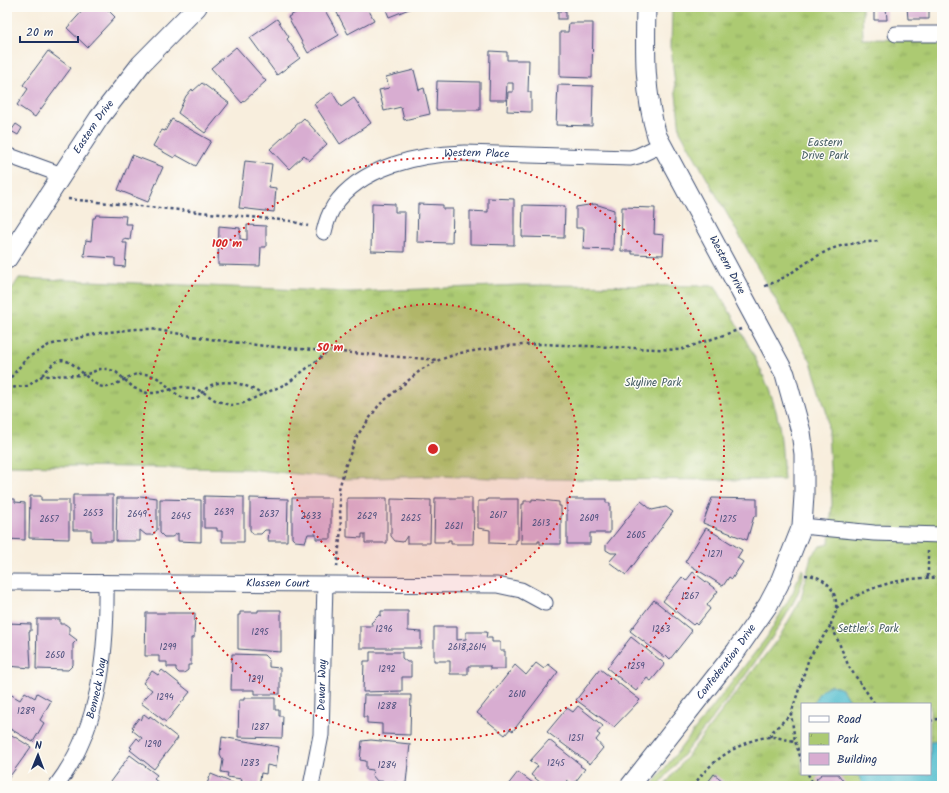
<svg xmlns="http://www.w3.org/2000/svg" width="949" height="793" viewBox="0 0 949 793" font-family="Kalam,sans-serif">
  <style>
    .grass { fill: #acca72; stroke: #647c68 }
    .park { fill: url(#park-tufts); stroke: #647c68; fill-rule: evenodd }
    .water { fill: #52bdce; stroke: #367696 }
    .building { fill: #d8add1 }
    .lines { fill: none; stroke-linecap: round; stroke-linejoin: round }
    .minor-casing { stroke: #3c4c71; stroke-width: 17 }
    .tertiary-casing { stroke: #3c4c71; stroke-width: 21 }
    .path { stroke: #3c4c71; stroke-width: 2.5; stroke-dasharray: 3 3; stroke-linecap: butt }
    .minor { stroke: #fff; stroke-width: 15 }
    .tertiary { stroke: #fff; stroke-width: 19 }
    .ring { fill: none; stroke: #d62828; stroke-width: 2; stroke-dasharray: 2 4 }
    .labels { text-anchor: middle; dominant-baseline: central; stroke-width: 3; stroke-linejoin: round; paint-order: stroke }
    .number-label { font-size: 9px; fill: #4a4e7b }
    .street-label { font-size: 11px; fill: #1b2f5e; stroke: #fdfcf7 }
    .park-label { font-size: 11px; fill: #465e64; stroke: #fdfcf7 }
    .centre { fill: #d62828; stroke: #fdfcf7; stroke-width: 2 }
    .ring-label { font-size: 12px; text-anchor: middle; font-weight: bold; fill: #d62828; stroke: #fdfcf7; stroke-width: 3; stroke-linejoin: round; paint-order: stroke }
  </style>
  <defs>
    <pattern id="park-tufts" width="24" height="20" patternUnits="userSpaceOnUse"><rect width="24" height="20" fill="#acca72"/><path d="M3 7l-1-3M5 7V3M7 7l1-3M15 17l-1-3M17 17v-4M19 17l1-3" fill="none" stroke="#8ba461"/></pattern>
  </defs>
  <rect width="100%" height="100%" fill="#fdfcf7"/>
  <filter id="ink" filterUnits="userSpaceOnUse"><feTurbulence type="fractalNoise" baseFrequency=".025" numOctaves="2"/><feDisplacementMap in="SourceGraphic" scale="8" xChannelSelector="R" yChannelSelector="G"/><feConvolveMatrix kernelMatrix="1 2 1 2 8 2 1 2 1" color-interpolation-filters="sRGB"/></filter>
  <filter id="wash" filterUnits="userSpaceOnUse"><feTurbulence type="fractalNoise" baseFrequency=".012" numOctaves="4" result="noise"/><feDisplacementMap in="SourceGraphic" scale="16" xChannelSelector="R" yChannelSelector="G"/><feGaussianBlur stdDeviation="0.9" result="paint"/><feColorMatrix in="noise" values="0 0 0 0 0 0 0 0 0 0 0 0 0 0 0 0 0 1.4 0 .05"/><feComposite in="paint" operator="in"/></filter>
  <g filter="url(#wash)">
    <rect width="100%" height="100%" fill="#f8eedd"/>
    <path class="grass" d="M802 568C818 595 681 757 658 786H651L767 637 793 592Z"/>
    <g class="park">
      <path d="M672 7H862L863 39 942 40V786H664L780 636 801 599 811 556 820 546 829 544 832 503 827 414 811 362 680 131 671 48ZM802 704H930V774H802Z"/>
      <path d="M19 278 349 292 520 285 715 286C736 324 761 362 774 404 782 429 782 455 784 480L520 479 434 476 347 479 247 469 7 465V297Z"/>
    </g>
    <g class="water">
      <path d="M832 685 842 689 851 704H814C817 694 821 688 832 685Z"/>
      <polygon points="942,741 942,786 863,786 858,774 930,774 930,742"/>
    </g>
    <g id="blocks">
      <g class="building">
        <polygon points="86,7 105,7 115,17 87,47 67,28"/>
        <polygon points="301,7 323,7 339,35 308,53 288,17 297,12 296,10"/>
        <polygon points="334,7 367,7 374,20 348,34"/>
        <polygon points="385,7 414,7 389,17"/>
        <polygon points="874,7 886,7 887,20 874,20"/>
        <polygon points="907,7 929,7 929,19 908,19"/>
        <rect x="558" y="11" width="8" height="8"/>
        <polygon points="277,19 289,37 287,39 300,58 277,75 250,38"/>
        <polygon points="569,23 593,23 592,78 560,77 560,32 568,32"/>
        <polygon points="236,47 266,81 242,103 211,68"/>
        <polygon points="48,51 71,68 35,117 17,105 28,89 23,85"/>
        <polygon points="490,51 507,52 507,60 529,60 528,92 531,92 531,112 507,111 508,92 513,92 513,83 507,83 506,100 489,100"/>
        <polygon points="414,70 419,90 424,88 430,114 404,120 401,107 384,111 379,90 389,88 386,77"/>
        <polygon points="437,81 480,82 480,110 436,110"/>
        <polygon points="202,83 229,103 205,133 178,113 186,96 192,89 193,91"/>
        <polygon points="558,85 593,86 592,126 556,125"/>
        <polygon points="332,92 341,107 354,98 371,123 340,144 314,104"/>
        <polygon points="304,118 327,144 309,161 304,155 289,169 270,149"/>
        <polygon points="172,119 211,141 196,166 176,155 174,158 153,146 162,130 165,131"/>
        <polygon points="16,124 22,128 18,135 11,131"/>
        <polygon points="132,155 163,167 148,202 118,190"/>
        <polygon points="245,161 272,164 269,187 276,188 274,212 239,208"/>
        <polygon points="488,198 514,199 514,245 470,244 470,211 488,212"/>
        <polygon points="372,203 395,204 395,212 405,212 404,252 371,251"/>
        <polygon points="418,204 443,205 443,209 453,209 452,243 417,242"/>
        <polygon points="595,204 614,210 613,250 583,249 584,228 576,228 576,207"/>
        <polygon points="523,205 565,206 564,238 522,237"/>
        <polygon points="622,207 655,208 654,234 664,235 663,255 632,254 632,251 621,251"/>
        <polygon points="96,215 126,216 125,224 132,224 130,240 123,239 123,243 127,243 125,267 115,266 115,258 84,256 86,240 91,241 93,218 95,218"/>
        <polygon points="247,225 266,226 266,247 261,247 260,266 218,265 219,226 240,228 240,239 247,240"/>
        <polygon points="73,495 113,495 113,541 91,541 91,530 73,530"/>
        <polygon points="30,496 41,496 41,500 69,500 69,539 29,538"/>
        <polygon points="140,496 157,498 157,530 152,535 146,535 140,530 140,541 116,541 117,498 138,498"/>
        <polygon points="204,496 244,497 244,542 222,542 222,531 217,531 217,528 204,528"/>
        <polygon points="250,498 288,499 287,541 268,541 269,530 265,530 261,534 253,534 250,530"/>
        <polygon points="292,498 331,498 331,539 316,539 316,534 308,534 305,542 295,541 292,538"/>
        <polygon points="347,498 387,498 387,543 365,543 365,534 362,534 362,538 347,537"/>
        <polygon points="435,498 472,498 472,512 474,512 473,544 451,544 451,540 448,540 448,542 434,542"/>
        <polygon points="712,498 757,499 757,516 754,516 747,540 703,523"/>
        <polygon points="7,499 15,499 15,502 25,503 25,540 7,539"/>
        <polygon points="160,499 201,500 201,542 178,541 178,533 172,537 164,537 160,533"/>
        <polygon points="391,499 431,500 430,543 407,543 407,536 403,542 395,541 391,536"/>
        <polygon points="487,499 518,499 518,540 516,540 516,544 490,543 490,530 478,528 478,501 487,501"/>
        <polygon points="532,499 559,502 559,506 561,506 561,544 540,544 540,541 538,541 538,543 521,543 522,504 524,504 524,501 532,501"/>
        <polygon points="567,499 606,499 606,503 610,503 610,533 590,533 590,544 567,544"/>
        <polygon points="641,501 652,510 666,507 673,512 626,575 609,562 617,553 611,553 606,550 606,545"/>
        <polygon points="706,528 742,550 737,558 743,562 732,579 729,577 723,586 685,562"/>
        <polygon points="693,572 718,591 707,605 710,609 697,625 695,623 693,625 663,601 682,577 686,581"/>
        <polygon points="654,600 692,631 670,659 666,655 664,657 630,631"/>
        <polygon points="258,610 281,610 281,652 238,649 238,615 240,615 240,612 258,612"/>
        <polygon points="381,611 408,611 408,631 421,632 421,648 360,648 360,626 373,626 371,623 379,615 381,616"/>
        <polygon points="146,613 195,613 194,638 191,638 191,665 188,665 188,670 184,673 179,673 176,670 176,667 167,667 167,662 159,662 159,656 145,656"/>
        <polygon points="37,619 60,619 60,624 65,624 69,627 69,634 77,640 73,644 73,665 68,670 36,669"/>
        <polygon points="7,623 31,624 31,631 29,631 31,668 7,666"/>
        <polygon points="434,627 457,627 457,640 466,639 466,632 487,632 486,638 492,638 492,642 500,642 500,651 505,651 505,669 490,669 490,666 468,666 468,674 450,674 450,661 434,661"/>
        <polygon points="631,637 665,664 651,681 647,678 636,691 607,668"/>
        <polygon points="370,652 402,652 402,658 407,662 411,662 411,677 402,677 402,691 363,692 364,661 370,661"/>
        <polygon points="232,654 264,655 269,660 269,667 280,668 280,694 255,694 255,690 231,690"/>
        <polygon points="536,663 544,669 548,664 558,672 513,731 510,729 505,735 477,713 515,665 526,675"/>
        <polygon points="600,669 640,700 614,727 576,700"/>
        <polygon points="162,670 190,692 166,722 141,703 152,690 143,683 152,671 158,675"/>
        <polygon points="25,692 35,698 37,693 51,701 40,720 44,723 33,742 7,727 7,699 10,694 20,700"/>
        <polygon points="364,695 411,695 410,735 382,734 382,724 367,723 367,717 363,717"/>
        <polygon points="244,698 275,698 275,710 279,710 279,716 283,716 282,738 238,737 239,700 244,700"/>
        <polygon points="578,706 603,726 597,733 600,735 596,740 603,748 590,764 547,732 567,708 573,712"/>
        <polygon points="144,714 149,718 150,716 178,738 154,769 130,750 132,748 130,747 137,738 140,741 142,738 132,730 134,728 132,727 139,718 141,720"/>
        <polygon points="7,732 31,747 8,779 7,778"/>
        <polygon points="222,737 279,747 276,767 267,765 266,774 261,773 259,786 241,783 242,779 227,777 228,773 221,772 223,760 220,754"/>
        <polygon points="371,740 410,744 406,783 377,781 372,775 373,770 366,769 366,761 360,760 362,741"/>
        <polygon points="549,740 581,765 580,766 585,769 573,785 567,780 562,786 545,786 531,775 538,766 530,761"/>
        <polygon points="130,755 157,775 154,779 160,784 159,786 107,786"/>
        <polygon points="518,772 537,786 507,786"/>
        <polygon points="211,774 240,786 206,786"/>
        <polygon points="714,774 723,781 719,786 705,786"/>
        <polygon points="822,774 838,774 847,786 822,786 816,779"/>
      </g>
    </g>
  </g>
  <g filter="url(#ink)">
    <use href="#blocks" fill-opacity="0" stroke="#3c4c71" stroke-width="1"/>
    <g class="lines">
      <g class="minor-casing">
        <g id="minor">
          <polyline points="896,34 942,34"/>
          <polyline points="7,155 62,175"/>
          <path id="s1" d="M324 232C326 223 329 214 334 206 360 167 419 154 464 153L630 158 638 156 661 145"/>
          <polyline points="802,526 874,533 942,535"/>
          <path id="s2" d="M7 582 497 585 521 590 545 603"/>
          <path id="s3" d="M56 786C100 729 107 653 106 583"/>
          <path id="s4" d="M311 786 321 735 325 584"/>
        </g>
      </g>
      <g class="tertiary-casing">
        <g id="tertiary">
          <path id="s5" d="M7 259 99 118 141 64 197 7"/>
          <path id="s6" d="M630 786 736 651 768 605 779 584 802 526 804 495V454L801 432 785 374 657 136C644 93 645 51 646 7"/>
        </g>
      </g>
      <g class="path">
        <polyline points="68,199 291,221 308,226"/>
        <path d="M765 286C789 278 805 261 827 251 843 243 861 243 878 241"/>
        <path d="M42 375C47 371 52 363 58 361 74 355 88 386 104 387 121 388 129 367 153 376 167 381 173 397 188 399 199 401 200 392 208 387 224 377 248 384 262 395"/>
        <polyline points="7,382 27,358 49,345 100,333 136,329 151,329 216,340 265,346 438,360"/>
        <polyline points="7,388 28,386 42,376 85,375 100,369 108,369 116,372 134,388 147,393 155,393 182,387 193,388 203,392 215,400 229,405 241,404 288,383 329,351"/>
        <polyline points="337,567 341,529 339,489 345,467 357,436 379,405 422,369 439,360 460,353 506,346 541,344 680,350 741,329"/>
        <path d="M805 575C823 575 838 589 836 609 836 614 832 619 831 624L849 667 875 704"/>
        <polyline points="928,577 928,551"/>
        <path d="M836 608C869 586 902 576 942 578"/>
        <polyline points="930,721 942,718"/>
        <polyline points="770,737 773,731 791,714"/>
        <polyline points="802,762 795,741 791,714 809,658 831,625"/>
        <polyline points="808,774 814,786"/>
        <path d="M694 786C705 764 745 737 771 737 778 737 787 740 795 741"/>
      </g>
      <use href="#minor" class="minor"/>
      <use href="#tertiary" class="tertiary"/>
    </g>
  </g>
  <circle cx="433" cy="449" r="145" fill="#d62828" fill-opacity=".12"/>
  <g class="ring">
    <circle cx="433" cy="449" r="145"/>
    <circle cx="433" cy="449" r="291"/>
  </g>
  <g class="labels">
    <g class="number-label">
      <text x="224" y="512">2639</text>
      <text x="93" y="513">2653</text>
      <text x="137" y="514">2649</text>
      <text x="269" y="514">2637</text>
      <text x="498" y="515">2617</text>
      <text x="181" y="516">2645</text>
      <text x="311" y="516">2633</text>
      <text x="367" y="516">2629</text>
      <text x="411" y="518">2625</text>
      <text x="589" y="518">2609</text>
      <text x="49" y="519">2657</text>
      <text x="728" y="519">1275</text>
      <text x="541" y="523">2613</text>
      <text x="454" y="526">2621</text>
      <text x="636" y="535">2605</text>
      <text x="715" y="554">1271</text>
      <text x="690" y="596">1267</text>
      <text x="384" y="629">1296</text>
      <text x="661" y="629">1263</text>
      <text x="260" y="632">1295</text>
      <text x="168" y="647">1299</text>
      <text x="467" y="647">2618,2614</text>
      <text x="55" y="655">2650</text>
      <text x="636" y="666">1259</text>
      <text x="387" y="669">1292</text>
      <text x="256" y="679">1291</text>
      <text x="517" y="694">2610</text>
      <text x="165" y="697">1294</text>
      <text x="387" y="706">1288</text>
      <text x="26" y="711">1289</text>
      <text x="260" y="727">1287</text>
      <text x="576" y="738">1251</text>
      <text x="153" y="744">1290</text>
      <text x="250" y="763">1283</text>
      <text x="556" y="763">1245</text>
      <text x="387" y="765">1284</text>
    </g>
    <g class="street-label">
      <text stroke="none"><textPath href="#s5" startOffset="158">Eastern Drive</textPath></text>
      <text stroke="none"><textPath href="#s1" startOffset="186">Western Place</textPath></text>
      <text transform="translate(727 265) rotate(62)">Western Drive</text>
      <text stroke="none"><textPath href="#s2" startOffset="271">Klassen Court</textPath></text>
      <text stroke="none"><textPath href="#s6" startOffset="157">Confederation Drive</textPath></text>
      <text stroke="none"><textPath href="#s4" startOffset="102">Dewar Way</textPath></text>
      <text stroke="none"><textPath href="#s3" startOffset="107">Benneck Way</textPath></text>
    </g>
    <g class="park-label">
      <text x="825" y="143">Eastern<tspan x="825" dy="13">Drive Park</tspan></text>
      <text x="653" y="383">Skyline Park</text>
      <text x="868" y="629">Settler's Park</text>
    </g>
  </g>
  <circle cx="433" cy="449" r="6" class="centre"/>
  <g class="ring-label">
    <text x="227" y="247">100 m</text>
    <text x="330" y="351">50 m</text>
  </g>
  <rect width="949" height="793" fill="none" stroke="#fdfcf7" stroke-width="24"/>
  <rect x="801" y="703" width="130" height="72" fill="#fdfcf7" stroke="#a3aaba"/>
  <rect x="809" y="716" width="20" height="6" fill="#ffffff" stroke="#a3aaba"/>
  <text x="837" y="723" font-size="12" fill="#1b2f5e">Road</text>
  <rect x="809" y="733" width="20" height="12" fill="url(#park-tufts)" stroke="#a3aaba"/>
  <text x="837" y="743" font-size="12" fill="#1b2f5e">Park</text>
  <rect x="809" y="753" width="20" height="12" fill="#d8add1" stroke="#a3aaba"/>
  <text x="837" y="763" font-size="12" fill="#1b2f5e">Building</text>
  <g transform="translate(38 755) rotate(1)" stroke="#fdfcf7" stroke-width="3" paint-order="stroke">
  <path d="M0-3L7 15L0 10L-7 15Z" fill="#1b2f5e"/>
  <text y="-6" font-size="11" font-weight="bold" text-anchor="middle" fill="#1b2f5e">N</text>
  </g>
  <path d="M20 36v6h58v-6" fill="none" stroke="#1b2f5e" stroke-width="2"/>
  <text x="26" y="36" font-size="12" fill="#1b2f5e" stroke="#fdfcf7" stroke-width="3" paint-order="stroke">20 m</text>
</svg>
